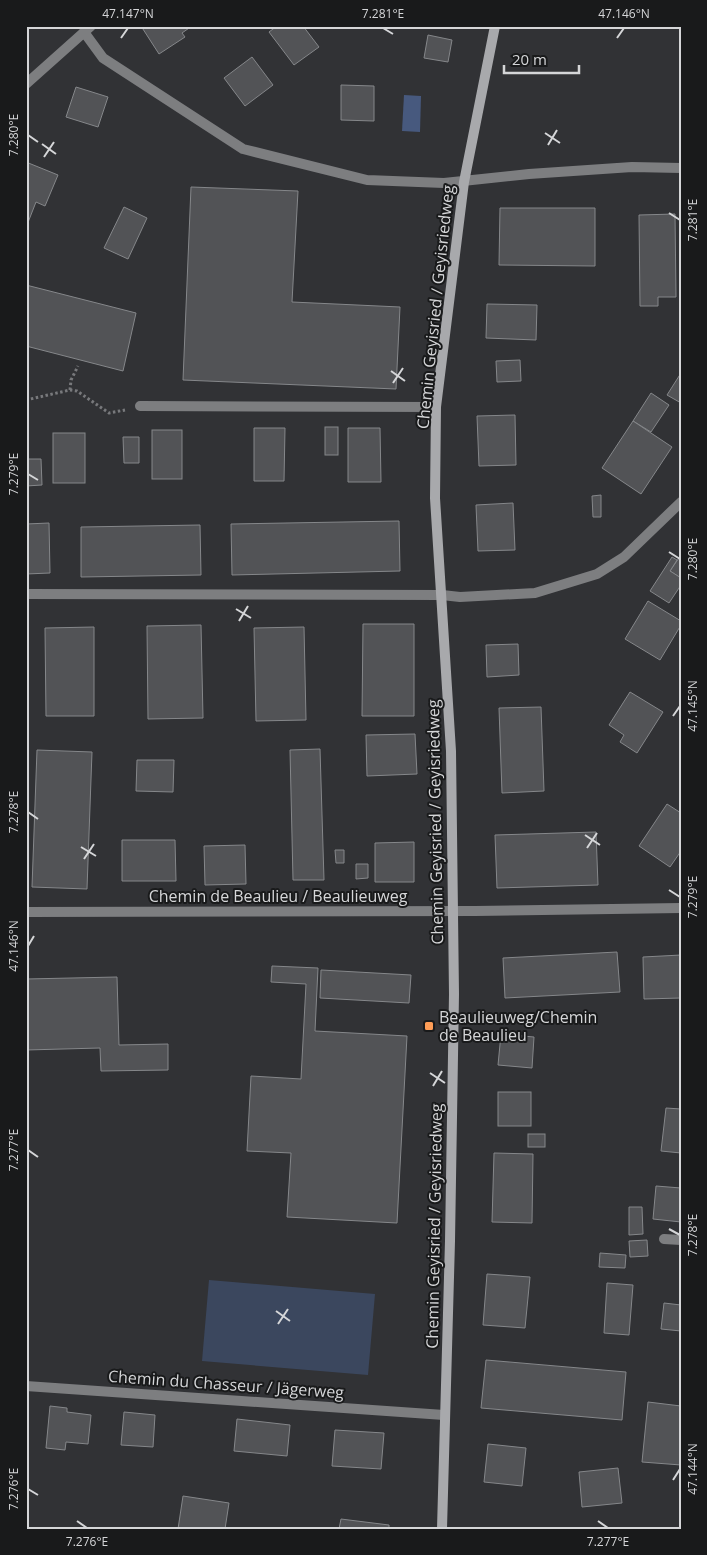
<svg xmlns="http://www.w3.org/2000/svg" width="707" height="1555" viewBox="0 0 707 1555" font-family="'Open Sans',sans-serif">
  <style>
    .green { fill: #3b475e }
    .water { fill: #47597e }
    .building { fill: #525356; stroke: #85878a }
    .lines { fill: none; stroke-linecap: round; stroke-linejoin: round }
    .path { stroke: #78797c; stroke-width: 3; stroke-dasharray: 2.5 2.5; stroke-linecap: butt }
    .lane { stroke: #7d7e80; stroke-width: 10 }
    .street { stroke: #7d7e80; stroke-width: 10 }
    .secondary { stroke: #a8a9ac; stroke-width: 10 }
    .ticks { fill: none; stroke: #d5d6d8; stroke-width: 2 }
    .poi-dot { fill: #fd9c56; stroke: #191a1b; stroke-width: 2 }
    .labels { text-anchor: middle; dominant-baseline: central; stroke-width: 4; stroke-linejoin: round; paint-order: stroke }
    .street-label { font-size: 16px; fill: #d5d6d8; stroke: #191a1b }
    .poi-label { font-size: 16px; fill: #d5d6d8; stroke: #191a1b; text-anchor: start }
    .neatline { fill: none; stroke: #d5d6d8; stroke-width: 2 }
    .ticks-label { font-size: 12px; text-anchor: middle; fill: #d5d6d8 }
  </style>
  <rect width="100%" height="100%" fill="#313235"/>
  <polygon class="green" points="209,1280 375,1294 368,1375 202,1361"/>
  <polygon class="water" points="404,95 421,96 420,132 402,131"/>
  <g class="building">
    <polygon points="141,26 192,26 182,33 185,37 159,54"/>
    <polygon points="277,26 303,26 319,47 294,65 269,32"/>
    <polygon points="428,35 452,40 448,62 424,58"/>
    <polygon points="252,57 273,85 245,106 224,78"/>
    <polygon points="341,85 374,86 374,121 341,120"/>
    <polygon points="76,87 108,97 98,127 66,117"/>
    <polygon points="26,162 58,175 45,206 36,202 27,225"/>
    <polygon points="191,187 298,191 292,302 400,307 396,389 183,380"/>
    <polygon points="124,207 147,218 128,259 104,248"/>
    <polygon points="500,208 595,208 595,266 499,265"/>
    <polygon points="675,214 676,297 658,297 658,306 640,306 639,215"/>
    <polygon points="26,285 136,313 123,371 26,346"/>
    <polygon points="487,304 537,305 536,340 486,338"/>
    <polygon points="520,360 521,381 497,382 496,361"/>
    <polygon points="681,373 681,403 667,395"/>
    <polygon points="651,393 669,405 651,432 633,421"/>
    <polygon points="515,415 516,465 479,466 477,416"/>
    <polygon points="633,421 672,447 641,494 602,468"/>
    <rect x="325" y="427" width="13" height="28"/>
    <polygon points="254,428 285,428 284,481 254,481"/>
    <polygon points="348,428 380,428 381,482 348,482"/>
    <rect x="152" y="430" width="30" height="49"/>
    <rect x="53" y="433" width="32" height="50"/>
    <polygon points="123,437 139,437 139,463 124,463"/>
    <polygon points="26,459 41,459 42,485 26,486"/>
    <polygon points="601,495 601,517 593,517 592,496"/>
    <polygon points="513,503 515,550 478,551 476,505"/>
    <polygon points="399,521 400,571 232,575 231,524"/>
    <polygon points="49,523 50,573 26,574 26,524"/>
    <polygon points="200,525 201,575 81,577 81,527"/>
    <polygon points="681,555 681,578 670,571"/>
    <polygon points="672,557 677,560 670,571 681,578 681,585 669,603 650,591"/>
    <polygon points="648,601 681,621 681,625 660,660 625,639"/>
    <polygon points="363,624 414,624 414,716 362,716"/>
    <polygon points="201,625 203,718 148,719 147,626"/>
    <polygon points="94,627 94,716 46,716 45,628"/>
    <polygon points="304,627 306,720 256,721 254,628"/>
    <polygon points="518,644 519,675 487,677 486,645"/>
    <polygon points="630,692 663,712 637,753 620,742 624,735 609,725"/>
    <polygon points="541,707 544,791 502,793 499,708"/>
    <polygon points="415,734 417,774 367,776 366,735"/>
    <polygon points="320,749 324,880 293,880 290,750"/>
    <polygon points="37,750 92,752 87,889 32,887"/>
    <polygon points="137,760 174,760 173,792 136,791"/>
    <polygon points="667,804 681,813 681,851 670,867 639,846"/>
    <polygon points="596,832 598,885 497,888 495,835"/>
    <polygon points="122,840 175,840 176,881 122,881"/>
    <polygon points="414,842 414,882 375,882 375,843"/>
    <polygon points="245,845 246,884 205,885 204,846"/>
    <polygon points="335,850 344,850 344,863 336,863"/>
    <polygon points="356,864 368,864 368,878 356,879"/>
    <polygon points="617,952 620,992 505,998 503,958"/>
    <polygon points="681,955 681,998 644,999 643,957"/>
    <polygon points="272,966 318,968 315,1031 407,1036 397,1223 287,1217 291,1153 247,1151 251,1076 301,1079 306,984 271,982"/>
    <polygon points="321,970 411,975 409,1003 320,998"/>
    <polygon points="117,977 119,1045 168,1044 168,1070 101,1071 100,1048 26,1050 26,979"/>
    <polygon points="501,1034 534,1037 532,1068 498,1065"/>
    <rect x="498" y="1092" width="33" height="34"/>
    <polygon points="666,1108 681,1109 681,1153 661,1151"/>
    <rect x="528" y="1134" width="17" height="13"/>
    <polygon points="494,1153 533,1154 532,1223 492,1222"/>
    <polygon points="656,1186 681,1188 681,1222 653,1219"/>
    <polygon points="629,1207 642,1207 643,1234 629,1235"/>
    <polygon points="647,1240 648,1256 630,1257 629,1241"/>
    <polygon points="600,1253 626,1255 625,1268 599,1267"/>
    <polygon points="487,1274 530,1277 525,1328 483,1325"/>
    <polygon points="607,1283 633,1285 629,1335 604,1333"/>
    <polygon points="664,1303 681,1305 681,1331 661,1329"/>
    <polygon points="486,1360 626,1372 622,1420 481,1408"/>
    <polygon points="648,1402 681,1406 681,1465 642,1462"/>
    <polygon points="50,1406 67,1408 67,1412 91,1415 88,1444 66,1442 65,1450 46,1448"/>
    <polygon points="124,1412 155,1415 153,1447 121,1445"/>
    <polygon points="237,1419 290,1425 287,1456 234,1451"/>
    <polygon points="335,1430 384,1433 381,1469 332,1466"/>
    <polygon points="488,1444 526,1448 522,1486 484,1482"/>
    <polygon points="618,1468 622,1503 582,1507 579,1472"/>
    <polygon points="183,1496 229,1503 225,1529 178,1529"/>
    <polygon points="341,1519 389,1525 389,1529 339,1529"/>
  </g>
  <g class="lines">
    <g class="path">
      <polyline points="70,390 71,380 78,366"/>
      <polyline points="26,400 70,390 77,391 109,413 125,410"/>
    </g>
    <polyline class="lane" points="140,406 436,407"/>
    <g class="street">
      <polyline points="84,32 103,58 243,149 367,180 444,183 529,174 632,167 681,168"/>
      <polyline points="26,84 91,26"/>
      <polyline points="26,594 442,595 460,597 535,593 597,574 624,557 681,502"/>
      <polyline points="26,912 475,911 681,908"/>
      <polyline points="664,1239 681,1240"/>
      <polyline points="26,1386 444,1415"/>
    </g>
    <polyline class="secondary" points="442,1529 450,1241 454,994 451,751 435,498 436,407 464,182 495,26"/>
  </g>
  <path class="ticks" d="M383 28 393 34M121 38 128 28M617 38 624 28M545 133 560 143M28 135 38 142M42 144 56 154M548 145 557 130M44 157 54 142M669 213 680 220M391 371 405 381M393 383 403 368M28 474 38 480M669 552 680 559M236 609 251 618M239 621 248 606M673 716 680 706M28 812 38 819M585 835 600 845M81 847 96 856M587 848 597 833M84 859 94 844M669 890 680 897M28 946 34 936M430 1073 445 1083M433 1086 442 1071M28 1150 38 1157M669 1229 680 1235M276 1311 290 1321M278 1324 288 1309M673 1480 680 1469M28 1489 38 1495M77 1521 87 1528M598 1521 608 1528"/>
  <rect class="poi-dot" x="424" y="1021" width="10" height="10" rx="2.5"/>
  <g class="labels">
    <g class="street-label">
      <text transform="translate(435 307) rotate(-84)">Chemin Geyisried / Geyisriedweg</text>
      <text transform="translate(435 822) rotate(-91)">Chemin Geyisried / Geyisriedweg</text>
      <text x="278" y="896">Chemin de Beaulieu / Beaulieuweg</text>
      <text transform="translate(434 1226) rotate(-89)">Chemin Geyisried / Geyisriedweg</text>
      <text transform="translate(226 1384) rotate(4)">Chemin du Chasseur / Jägerweg</text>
    </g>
    <g class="poi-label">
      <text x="439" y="1017">Beaulieuweg/Chemin<tspan x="439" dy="18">de Beaulieu</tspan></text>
    </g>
  </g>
  <rect width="707" height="1555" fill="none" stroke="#191a1b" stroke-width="55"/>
  <path d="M504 65v8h75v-8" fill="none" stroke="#d5d6d8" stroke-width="2.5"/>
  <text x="512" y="65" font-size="15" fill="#d5d6d8" stroke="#191a1b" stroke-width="4" paint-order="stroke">20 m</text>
  <rect x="28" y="28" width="652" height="1500" class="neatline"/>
  <g class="ticks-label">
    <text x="128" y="18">47.147°N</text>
    <text x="383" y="18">7.281°E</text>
    <text x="624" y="18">47.146°N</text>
    <text transform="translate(14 135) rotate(-90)" y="4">7.280°E</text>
    <text transform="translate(693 220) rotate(-90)" y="4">7.281°E</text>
    <text transform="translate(14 474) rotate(-90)" y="4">7.279°E</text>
    <text transform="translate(693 559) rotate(-90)" y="4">7.280°E</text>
    <text transform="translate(693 706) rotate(-90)" y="4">47.145°N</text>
    <text transform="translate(14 812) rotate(-90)" y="4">7.278°E</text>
    <text transform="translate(693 897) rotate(-90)" y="4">7.279°E</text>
    <text transform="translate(14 946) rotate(-90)" y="4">47.146°N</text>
    <text transform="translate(14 1150) rotate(-90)" y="4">7.277°E</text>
    <text transform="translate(693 1235) rotate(-90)" y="4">7.278°E</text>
    <text transform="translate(693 1469) rotate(-90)" y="4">47.144°N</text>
    <text transform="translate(14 1489) rotate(-90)" y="4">7.276°E</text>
    <text x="87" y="1546">7.276°E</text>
    <text x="608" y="1546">7.277°E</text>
  </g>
</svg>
